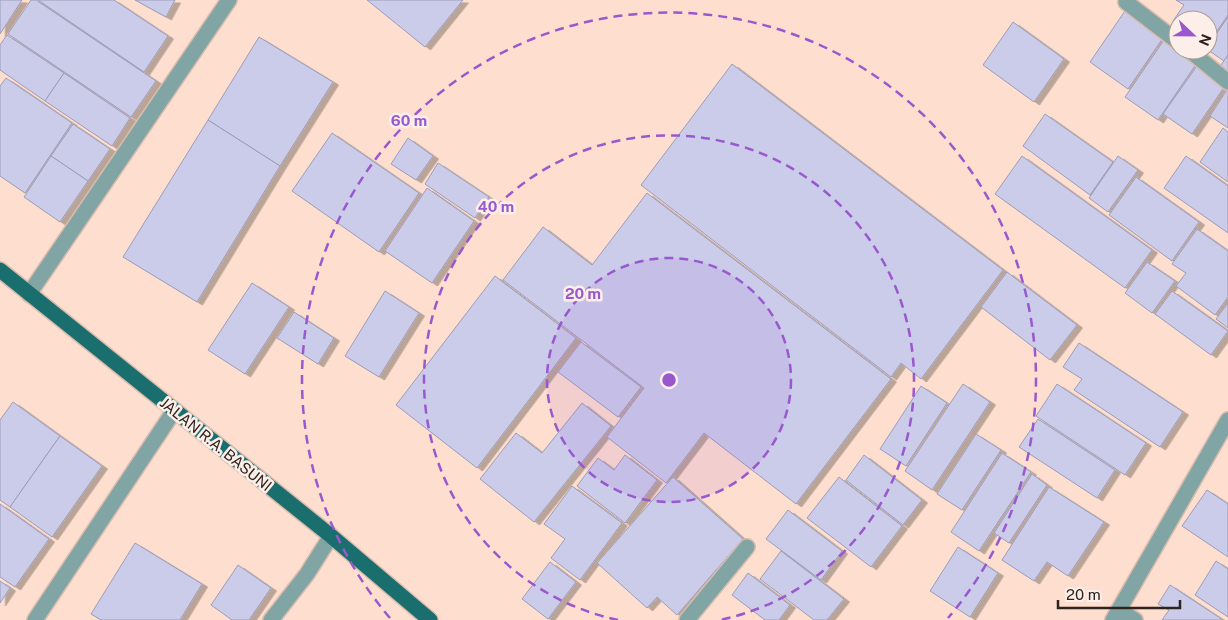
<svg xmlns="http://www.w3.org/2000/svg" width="1228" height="620" viewBox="0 0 1228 620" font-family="'Public Sans',sans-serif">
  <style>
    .building { fill: #cbccea; stroke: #9c9cb9; filter: url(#shadow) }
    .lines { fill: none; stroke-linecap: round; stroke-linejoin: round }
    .minor-casing { stroke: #d9bcae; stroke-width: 18 }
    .major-casing { stroke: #d9bcae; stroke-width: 18 }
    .minor { stroke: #80a5a4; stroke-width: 15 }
    .major { stroke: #1b6e6e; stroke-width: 15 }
    .ring { fill: none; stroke: #9a58ce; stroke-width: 2.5; stroke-dasharray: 9 6 }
    .labels { text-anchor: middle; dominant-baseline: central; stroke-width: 5; stroke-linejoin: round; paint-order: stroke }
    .street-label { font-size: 15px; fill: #2f231d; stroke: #fcefe9 }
    .centre { fill: #9a58ce; stroke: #fcefe9; stroke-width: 2.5 }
    .ring-label { font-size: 15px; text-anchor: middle; font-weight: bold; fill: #9a58ce; stroke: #fcefe9; stroke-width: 5; stroke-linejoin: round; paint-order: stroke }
  </style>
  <defs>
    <filter id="shadow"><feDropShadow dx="5.5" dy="3" stdDeviation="0" flood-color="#0004"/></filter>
  </defs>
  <rect width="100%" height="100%" fill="#fedece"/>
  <g class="building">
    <polygon points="0,0 22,0 0,34"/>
    <polygon points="31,0 36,0 156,81 131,117 8,34"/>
    <polygon points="38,0 114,0 168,36 144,72"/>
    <polygon points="135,0 175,0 166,17"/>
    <polygon points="367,0 463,0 425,47"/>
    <polygon points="1176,0 1228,0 1228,15 1208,44 1208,20 1178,20 1178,24 1173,21 1184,5"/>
    <polygon points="1127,8 1165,35 1128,89 1090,62"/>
    <polygon points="1228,17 1228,55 1224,61 1208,50 1208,46"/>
    <polygon points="1013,22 1064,59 1034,102 983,65"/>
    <polygon points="7,35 64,73 45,101 0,70 0,45"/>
    <polygon points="259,37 333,82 280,166 208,120"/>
    <polygon points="1166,37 1178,45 1178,50 1185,50 1199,60 1158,120 1125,97"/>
    <polygon points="1228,55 1228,80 1216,72"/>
    <polygon points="1199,63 1227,83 1192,134 1163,114"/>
    <polygon points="732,64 1003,270 921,379 901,363 891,377 641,185"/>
    <polygon points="64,73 130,118 112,146 45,101"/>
    <polygon points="6,78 72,123 25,193 0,176 0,86"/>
    <polygon points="1228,88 1228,128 1210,116"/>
    <polygon points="1045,114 1113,162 1090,195 1023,146"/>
    <polygon points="208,120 280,166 197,302 123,257"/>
    <polygon points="73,124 110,149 88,181 51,156"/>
    <polygon points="1223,128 1228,132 1228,182 1200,162"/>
    <polygon points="332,133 419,193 379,252 292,191"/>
    <polygon points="408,138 433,156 416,180 391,164"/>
    <polygon points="51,156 88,181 60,222 24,197"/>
    <polygon points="1022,156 1152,250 1125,288 995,194"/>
    <polygon points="1118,156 1138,170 1108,212 1089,198"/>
    <polygon points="1186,156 1228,186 1228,233 1164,188"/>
    <polygon points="438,163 489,197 475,218 425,184"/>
    <polygon points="1136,177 1199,222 1172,261 1109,215"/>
    <polygon points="427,188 474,221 432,283 385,251"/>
    <polygon points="647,193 891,379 796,504 704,433 666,483 607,437 644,388 503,280 543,227 592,265"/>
    <polygon points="1197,229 1228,251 1228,297 1215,315 1176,286 1186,273 1172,264"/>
    <polygon points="1147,262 1175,281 1152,313 1125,293"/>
    <polygon points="1007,272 1077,325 1050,360 981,307"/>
    <polygon points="495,276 576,338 477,468 396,405"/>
    <polygon points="252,283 289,307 245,374 208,350"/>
    <polygon points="385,291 419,313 379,377 345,356"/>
    <polygon points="1172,291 1228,331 1211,355 1155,314"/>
    <polygon points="1228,303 1228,328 1216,319"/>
    <polygon points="294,312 334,338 318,364 277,338"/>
    <polygon points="581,342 641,387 618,417 558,372"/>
    <polygon points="1079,343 1183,412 1160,447 1074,390 1082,379 1063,367"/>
    <polygon points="963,384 990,402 932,490 905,471"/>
    <polygon points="1057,384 1146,443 1125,475 1036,416"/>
    <polygon points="921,386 947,403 906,466 880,449"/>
    <polygon points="13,402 60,436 10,507 0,500 0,420"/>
    <polygon points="582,403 611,426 534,522 480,479 516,433 542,453"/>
    <polygon points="1038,419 1115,470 1097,498 1019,447"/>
    <polygon points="976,434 1001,450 962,510 937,494"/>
    <polygon points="60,436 102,466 52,537 10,507"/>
    <polygon points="1002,453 1031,472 979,551 951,532"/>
    <polygon points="625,455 657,480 625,523 577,486 598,458 614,470"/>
    <polygon points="864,455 922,500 903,525 846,480"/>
    <polygon points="1032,474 1047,485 1009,543 994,533"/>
    <polygon points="673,477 743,539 677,615 657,597 647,608 597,563"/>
    <polygon points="839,477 902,526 871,567 807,518"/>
    <polygon points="572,486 622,523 580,580 551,558 565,539 544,524"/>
    <polygon points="1049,487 1104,522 1068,576 1047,562 1034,581 1002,560"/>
    <polygon points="1207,490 1228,504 1228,557 1182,526"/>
    <polygon points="0,504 49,539 15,587 0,577"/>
    <polygon points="788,510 842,551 821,580 766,539"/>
    <polygon points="135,543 202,584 180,620 101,620 91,614"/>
    <polygon points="958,547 998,573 970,617 930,591"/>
    <polygon points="781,551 844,599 827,620 814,620 760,579"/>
    <polygon points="1216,561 1228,569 1228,617 1195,595"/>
    <polygon points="550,562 576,582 548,619 522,599"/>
    <polygon points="238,565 271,588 249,620 232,620 211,605"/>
    <polygon points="748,573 790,605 779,620 765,620 732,595"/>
    <polygon points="0,581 10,588 0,603"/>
    <polygon points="1170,585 1223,620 1162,620 1169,610 1158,604"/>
  </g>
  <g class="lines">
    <g class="minor-casing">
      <g id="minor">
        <polyline points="1126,2 1178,42"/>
        <polyline points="1189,50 1228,82"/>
        <polyline points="29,294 229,0"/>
        <polyline points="1119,610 1135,620"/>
        <polyline points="35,620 174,411"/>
        <polyline points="271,620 307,574 331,536"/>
        <polyline points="687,620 747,547"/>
        <polyline points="1113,620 1228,420"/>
      </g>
    </g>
    <g class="major-casing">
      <polyline id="major" points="0,270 331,536 430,620"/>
    </g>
    <use href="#minor" class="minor"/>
    <use href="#major" class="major"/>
  </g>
  <circle cx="669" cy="380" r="122" fill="#9a58ce" fill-opacity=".12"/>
  <g class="ring">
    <circle cx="669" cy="380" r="122"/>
    <path d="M618 620A245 245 0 1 1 720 620"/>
    <path d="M390 618A367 367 0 1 1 948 618"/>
  </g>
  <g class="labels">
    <g class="street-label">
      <text transform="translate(216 444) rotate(39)">JALAN R.A. BASUNI</text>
    </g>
  </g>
  <circle cx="669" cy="380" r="8" class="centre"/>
  <g class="ring-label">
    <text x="409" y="126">60 m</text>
    <text x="496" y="212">40 m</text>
    <text x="583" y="299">20 m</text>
  </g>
  <g transform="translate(1193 35) rotate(112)"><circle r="24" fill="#fcefe9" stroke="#aa9d97"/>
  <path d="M0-4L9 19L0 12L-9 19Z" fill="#9a58ce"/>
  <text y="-8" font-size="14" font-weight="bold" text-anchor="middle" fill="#2f231d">N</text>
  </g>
  <path d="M1058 600v8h122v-8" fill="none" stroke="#2f231d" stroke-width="2.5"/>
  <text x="1066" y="600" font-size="15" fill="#2f231d" stroke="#fcefe9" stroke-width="4" paint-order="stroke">20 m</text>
</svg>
